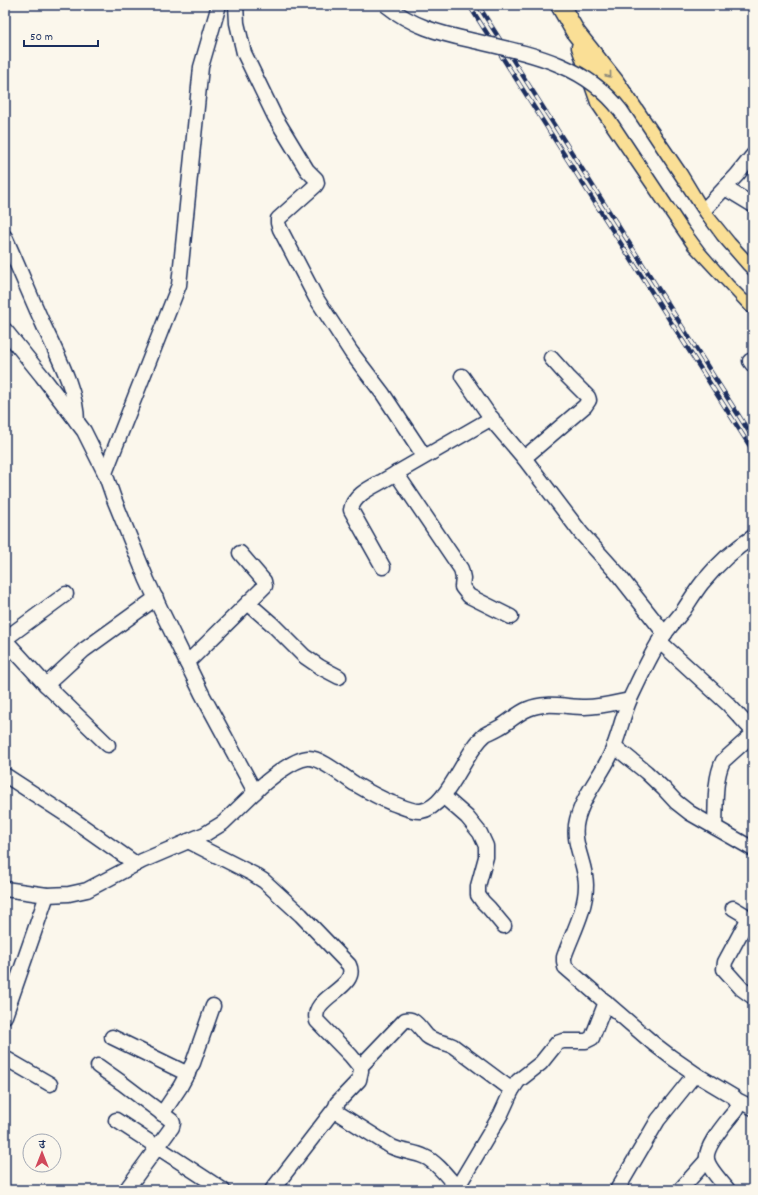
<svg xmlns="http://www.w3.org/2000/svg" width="758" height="1195" viewBox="0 0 758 1195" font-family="Dekko,'Playpen Sans Deva',sans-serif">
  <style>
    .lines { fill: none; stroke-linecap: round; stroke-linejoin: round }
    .minor-casing { stroke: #1b2f5e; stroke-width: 17 }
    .major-casing { stroke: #1b2f5e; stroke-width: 21 }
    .minor { stroke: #fbf7ec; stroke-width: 14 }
    .major { stroke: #fadf96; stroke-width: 18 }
    .rail-casing { stroke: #1b2f5e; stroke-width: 4.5 }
    .rail { stroke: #fbf7ec; stroke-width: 3; stroke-dasharray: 9; stroke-linecap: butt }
    .minor-bridge-casing { stroke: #1b2f5e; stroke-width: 17; stroke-linecap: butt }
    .minor-bridge { stroke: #fbf7ec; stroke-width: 14 }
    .oneway { stroke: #8a877a }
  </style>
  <rect width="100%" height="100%" fill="#fbf7ec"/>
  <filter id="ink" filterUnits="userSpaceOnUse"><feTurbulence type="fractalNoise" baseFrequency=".025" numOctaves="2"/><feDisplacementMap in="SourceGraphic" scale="8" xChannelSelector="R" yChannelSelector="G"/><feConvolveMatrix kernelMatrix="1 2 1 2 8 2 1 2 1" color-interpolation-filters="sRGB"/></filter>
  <g filter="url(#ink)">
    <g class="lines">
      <g class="minor-casing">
        <g id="minor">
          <polyline points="236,5 237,23 244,53 275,117 307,170 316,179 317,183 315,186 278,219 278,223 280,229 316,298 351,352 383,394 424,456"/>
          <polyline points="725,188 753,205"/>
          <polyline points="701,213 737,175 753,155"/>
          <path d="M5 237C18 266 30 295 43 324 56 353 77 390 77 422"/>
          <path d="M5 330 42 376 84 431 105 473 114 499 147 580 160 608 202 694 255 792C265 782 293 759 308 758 320 757 344 777 355 784 367 791 379 798 392 803 401 806 412 812 421 811 449 807 464 751 486 734 490 732 495 730 500 727 509 722 518 713 528 709 545 701 566 707 585 707 600 707 615 703 629 700"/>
          <polyline points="750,361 753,365"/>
          <polyline points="462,376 496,425 524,458 581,533 617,573 665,634"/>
          <polyline points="524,458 585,406 589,400 588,397 568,377 551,358"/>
          <polyline points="105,473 179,285 201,67 219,5"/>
          <polyline points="396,473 461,569 463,578 462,587 469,596 511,617"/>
          <path d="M383 567 351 510C353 496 370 488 381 482L492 418"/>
          <polyline points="248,603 272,624 304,656 320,667 339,677"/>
          <polyline points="5,639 66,594"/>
          <polyline points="5,640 46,685 84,650 156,598"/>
          <polyline points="659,641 728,704 753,731"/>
          <polyline points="187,663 265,586 264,581 240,553"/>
          <polyline points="46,685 108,745"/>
          <polyline points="614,746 646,772 664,789 676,802 690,813 753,849"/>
          <polyline points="5,775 68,816 136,864"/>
          <polyline points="443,796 467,817 480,833 486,846 486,857 478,886 478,895 483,902 489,908 504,926"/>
          <path d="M715 827C716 807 714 779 723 761L753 734"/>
          <path d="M188 841 253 874 264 881 301 915 349 965C360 988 309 997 317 1021L351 1056 360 1067 361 1071 359 1080 337 1103 336 1107 338 1113 392 1147C403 1152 415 1152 425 1157 437 1162 450 1180 459 1190"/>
          <polyline points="5,889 47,895 69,894 87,890 142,861 205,834 223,823 255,792"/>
          <polyline points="733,908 743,914 747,918 746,923 725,962 724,969 742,989 753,997"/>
          <polyline points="5,1016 47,895"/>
          <polyline points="112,1037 188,1074"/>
          <polyline points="5,1058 50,1084"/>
          <polyline points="98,1066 122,1083 172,1121 173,1123 172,1127 126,1190"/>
          <path d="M360 1067 405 1020C415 1017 421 1030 427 1036 434 1042 445 1042 453 1046L512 1090"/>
          <polyline points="737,1100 753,1108"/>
          <polyline points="162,1114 180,1087 193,1063 213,1006"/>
          <polyline points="116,1120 223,1190"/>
          <polyline points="457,1188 501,1114 512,1090 518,1081 541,1063 557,1043 563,1041 586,1041 592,1038 606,1002"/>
          <polyline points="272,1190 336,1107"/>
          <polyline points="617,1190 658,1120 695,1074"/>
          <polyline points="680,1190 707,1160"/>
          <path d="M728 1190C722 1182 708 1168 707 1159 705 1147 724 1125 731 1116 734 1113 737 1109 738 1105 738 1102 736 1100 734 1097L697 1075 671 1057 654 1044 565 967 564 961V957C572 934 586 910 586 885 586 863 571 843 577 820 583 796 600 777 610 756 619 737 622 717 630 699 639 680 648 660 659 642 666 631 675 621 683 611 689 602 695 592 702 583 716 566 734 549 753 537"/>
        </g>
      </g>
      <g class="major-casing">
        <g id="major">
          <polyline points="560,5 576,33 614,81 678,175 701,213 727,245 753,273"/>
          <polyline points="581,47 600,102 696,243 753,304"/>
        </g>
      </g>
      <use href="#minor" class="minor"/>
      <use href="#major" class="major"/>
      <g class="rail-casing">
        <g id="rail">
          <polyline points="469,5 753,451"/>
          <polyline points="478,5 753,438"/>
        </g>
      </g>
      <use href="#rail" class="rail"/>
      <g class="minor-bridge-casing">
        <path id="minor-bridge" d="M386 5C412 26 438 33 470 40 525 53 584 62 621 111L694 221 711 244 738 275 753 290"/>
      </g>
      <use href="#minor-bridge" class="minor-bridge"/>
    </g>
    <defs><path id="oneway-chevron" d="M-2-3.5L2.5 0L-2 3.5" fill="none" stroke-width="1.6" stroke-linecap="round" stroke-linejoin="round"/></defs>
    <use class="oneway" href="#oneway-chevron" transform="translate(609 75) rotate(51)"/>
  </g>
  <rect width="758" height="1195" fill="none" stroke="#fbf7ec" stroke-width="20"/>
  <rect x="10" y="10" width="738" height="1175" fill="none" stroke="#1b2f5e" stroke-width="1.5" filter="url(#ink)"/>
  <g transform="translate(42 1153)"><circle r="19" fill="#fbf7ec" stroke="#a1a7b3"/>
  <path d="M0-3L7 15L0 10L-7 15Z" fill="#d1495b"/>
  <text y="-6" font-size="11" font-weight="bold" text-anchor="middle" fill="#1b2f5e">उ</text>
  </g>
  <path d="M24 40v6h74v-6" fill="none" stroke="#1b2f5e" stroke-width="2"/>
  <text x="30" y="40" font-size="12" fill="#1b2f5e" stroke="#fbf7ec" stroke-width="3" paint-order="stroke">50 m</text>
</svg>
